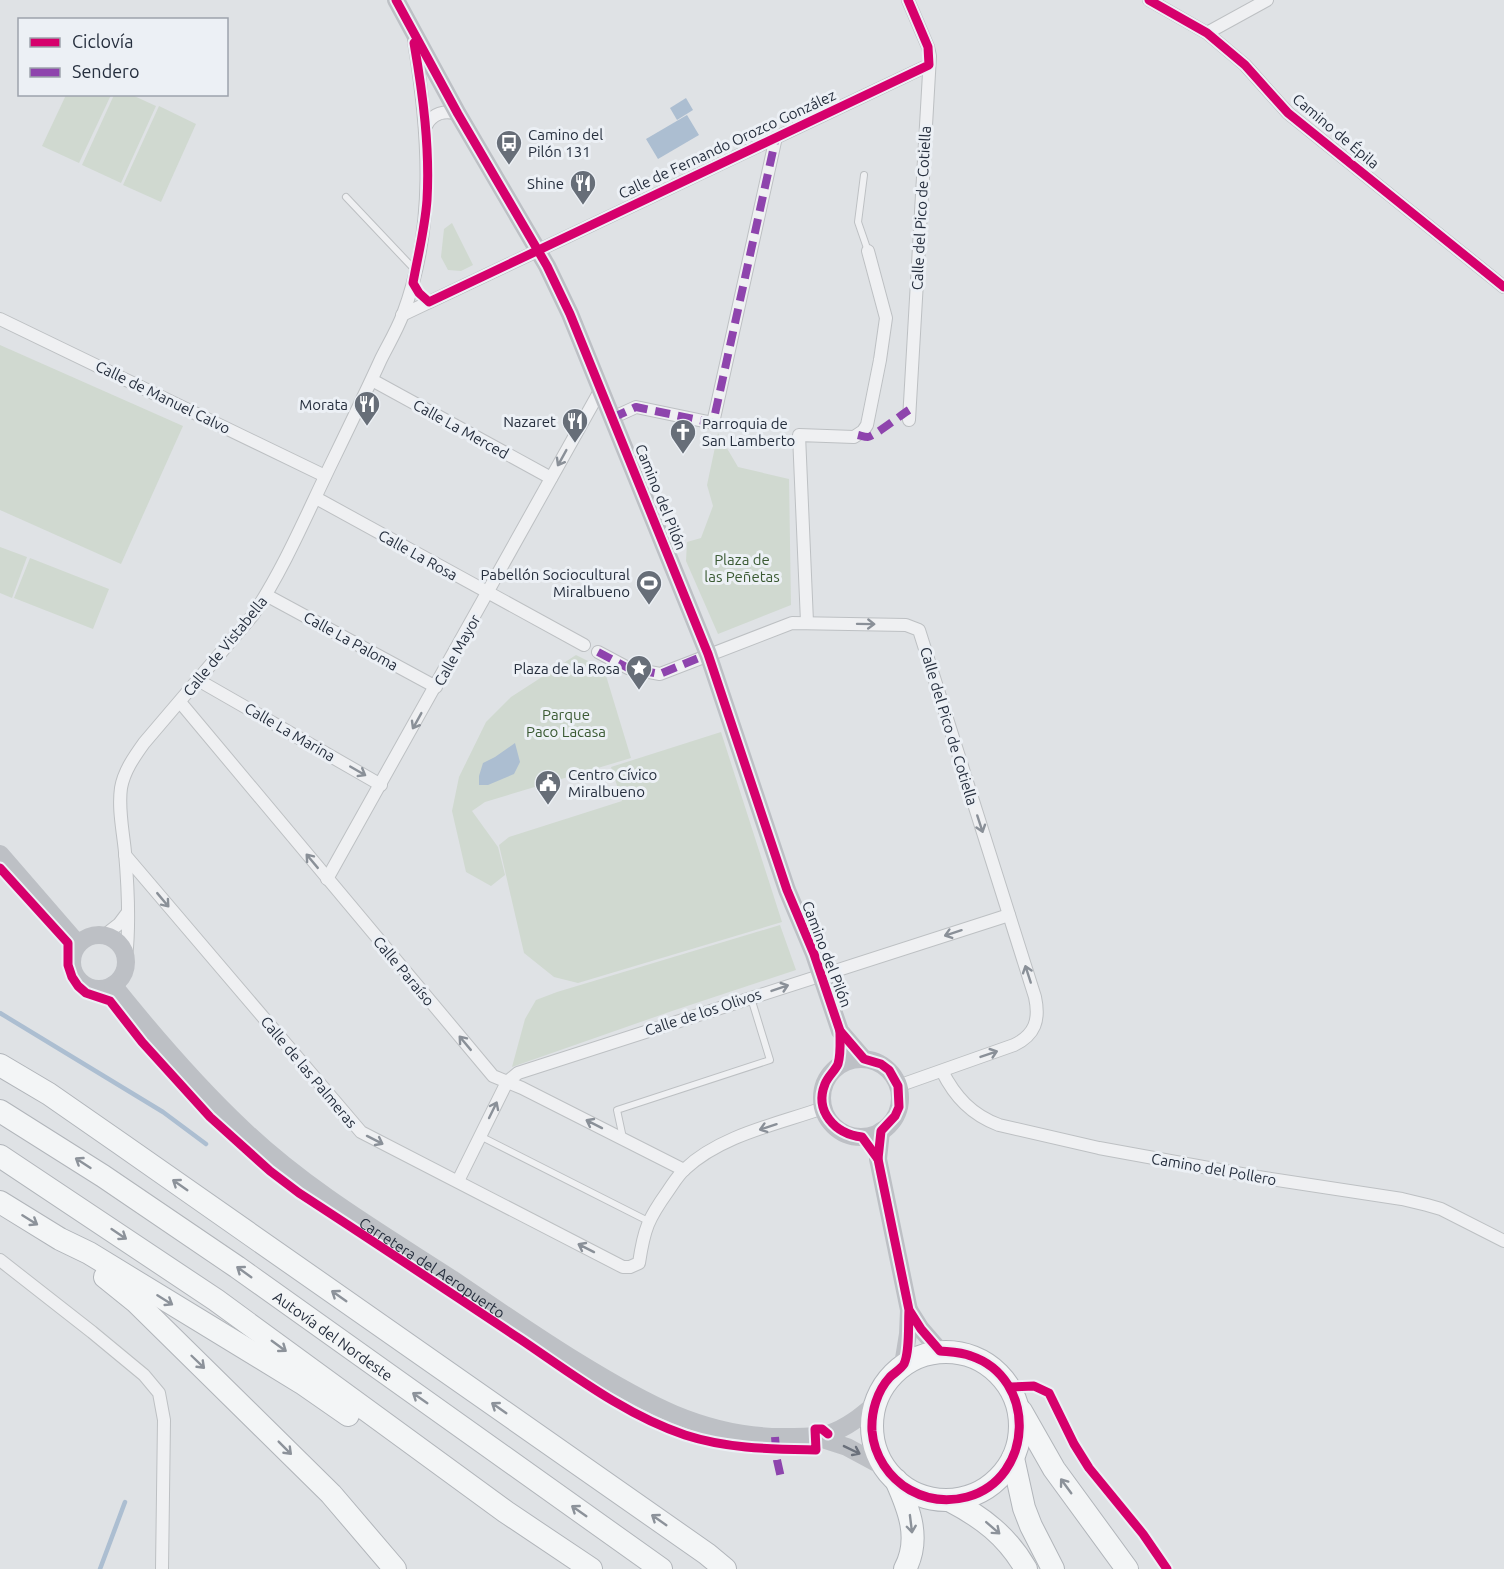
<svg xmlns="http://www.w3.org/2000/svg" width="1504" height="1569" viewBox="0 0 1504 1569" font-family="Ubuntu,sans-serif">
  <style>
    .green { fill: #d0d9d0 }
    .water { fill: #acbed1 }
    .lines { fill: none; stroke-linecap: round; stroke-linejoin: round }
    .stream { stroke: #acbed1; stroke-width: 4.5 }
    .lane-casing { stroke: #bdc0c3; stroke-width: 8 }
    .street-casing { stroke: #bdc0c3; stroke-width: 14 }
    .highway-casing { stroke: #b1b5ba; stroke-width: 24 }
    .lane { stroke: #eff0f2; stroke-width: 6 }
    .street { stroke: #eff0f2; stroke-width: 12 }
    .secondary { stroke: #bdc0c5; stroke-width: 18 }
    .highway { stroke: #f3f5f6; stroke-width: 22 }
    .quiet { stroke: #8e44ad; stroke-width: 8; stroke-dasharray: 15 8; stroke-linecap: butt }
    .cycleway-casing { stroke: #ecf0f5; stroke-width: 13 }
    .cycleway { stroke: #d6006c; stroke-width: 9 }
    .oneway { stroke: #8a9098 }
    .oneway2 { stroke: #8c929a }
    .oneway3 { stroke: #6a707b }
    .labels { text-anchor: middle; dominant-baseline: central; stroke-width: 6; stroke-linejoin: round; paint-order: stroke }
    .street-label { font-size: 15px; fill: #262f3e; stroke: #ecf0f5 }
    .poi-label { font-size: 15px; fill: #262f3e; stroke: #ecf0f5; text-anchor: end }
    .park-label { font-size: 15px; fill: #3a5a33; stroke: #ecf0f5 }
  </style>
  <rect width="100%" height="100%" fill="#dfe2e5"/>
  <g class="green">
    <polygon points="66,95 111,95 79,163 42,146"/>
    <polygon points="114,95 132,95 156,106 121,183 82,165"/>
    <polygon points="159,106 196,124 161,202 123,185"/>
    <polygon points="452,223 473,265 461,271 448,270 441,257 444,229"/>
    <polygon points="0,345 183,426 121,564 0,510"/>
    <polygon points="718,433 738,467 789,479 791,605 718,634 686,561 687,542 701,538 713,506 707,485"/>
    <polygon points="0,547 27,557 12,598 0,593"/>
    <polygon points="30,558 109,589 93,629 14,598"/>
    <polygon points="576,655 604,669 631,758 485,802 472,811 498,847 505,875 491,886 466,872 452,811 459,777 486,722 511,697"/>
    <polygon points="721,732 782,922 578,983 554,977 524,953 499,845 509,837 622,801 611,767"/>
    <polygon points="780,925 796,970 672,1011 512,1067 525,1019 536,1000 557,992"/>
  </g>
  <g class="water">
    <polygon points="686,98 693,110 677,120 670,108"/>
    <polygon points="687,115 699,135 658,159 646,139"/>
    <polygon points="515,743 520,762 514,774 488,785 479,785 479,776 483,763 495,757"/>
  </g>
  <g class="lines">
    <g class="stream">
      <polyline points="0,1013 163,1112 206,1144"/>
      <polyline points="100,1569 125,1502"/>
    </g>
    <g class="lane-casing">
      <g id="lane">
        <polyline points="864,175 858,222 868,251"/>
        <polyline points="346,197 415,270"/>
        <polyline points="480,1136 648,1221"/>
        <polyline points="623,1138 617,1110 770,1060 751,998"/>
      </g>
    </g>
    <g class="street-casing">
      <g id="street">
        <polyline points="908,0 928,47 930,56 909,420"/>
        <polyline points="1149,0 1207,33 1245,65 1288,113 1504,287"/>
        <polyline points="1207,33 1267,0"/>
        <path d="M426 126C432 113 445 110 458 114"/>
        <polyline points="402,315 929,65"/>
        <polyline points="0,319 325,476"/>
        <polyline points="372,380 551,478"/>
        <polyline points="612,418 636,407 713,423 776,137"/>
        <polyline points="316,498 584,645"/>
        <polyline points="266,595 436,687"/>
        <polyline points="807,622 799,435 854,437 863,431 867,425 880,360 886,318 868,251"/>
        <path d="M598 652 628 668 660 674 792 623 906 625 919 630 1035 997C1040 1020 1035 1035 1014 1045L898 1086"/>
        <polyline points="198,680 381,785"/>
        <polyline points="180,702 493,1076 522,1088 684,1170"/>
        <path d="M125 855 361 1132 623 1267H630L639 1263C644 1229 648 1219 668 1191 673 1184 678 1175 685 1169 721 1135 778 1124 823 1108"/>
        <polyline points="327,879 601,389"/>
        <polyline points="105,935 119,924 128,912"/>
        <path d="M126 958C130 924 128 887 125 852 123 831 118 809 121 788 124 771 134 757 144 743L253 615C286 565 308 511 334 458 350 425 366 392 381 359 388 345 397 330 403 314 436 226 429 133 414 41"/>
        <path d="M942 1071C955 1097 972 1115 999 1125L1099 1148 1258 1177 1402 1199 1427 1205 1441 1209 1504 1241"/>
        <polyline points="458,1181 507,1082 518,1073 1009,915"/>
        <polyline points="0,1260 92,1332 144,1375 159,1393 164,1420 162,1569"/>
      </g>
    </g>
    <g class="highway-casing">
      <g id="highway">
        <polyline points="0,1065 49,1094 121,1144 707,1554 725,1569"/>
        <path id="s2" d="M0 1111 103 1176 237 1267 661 1569"/>
        <polyline points="0,1156 216,1300 506,1512 591,1569"/>
        <polyline points="0,1202 60,1239 89,1253 302,1383 348,1415"/>
        <polyline points="105,1277 136,1302 331,1494 395,1569"/>
        <circle cx="946" cy="1426" r="74"/>
        <polyline points="1021,1411 1054,1469 1127,1569"/>
        <polyline points="1013,1458 1024,1508 1031,1526 1053,1569"/>
        <path d="M896 1480C909 1509 921 1539 905 1569"/>
        <path d="M949 1500C982 1517 1007 1536 1026 1569"/>
      </g>
    </g>
    <use href="#lane" class="lane"/>
    <use href="#street" class="street"/>
    <g class="secondary">
      <polyline points="396,0 458,114 547,266 570,314 708,654 787,890 814,954 840,1031 864,1059"/>
      <polyline points="0,854 78,944"/>
      <circle cx="99" cy="962" r="27"/>
      <path id="s1" d="M113 985C154 1036 197 1086 244 1130 306 1189 381 1233 452 1279 493 1307 534 1335 576 1361 641 1401 703 1437 782 1437 798 1437 813 1438 828 1434 847 1428 861 1416 875 1404"/>
      <circle cx="861" cy="1098" r="39"/>
      <polyline points="881,1131 878,1159 909,1310 908,1334 903,1365"/>
      <polyline points="909,1310 921,1329 940,1351"/>
      <polyline points="816,1437 847,1447 886,1468"/>
    </g>
    <use href="#highway" class="highway"/>
    <g class="quiet">
      <polyline points="612,418 636,407 713,423 776,137"/>
      <path d="M858 435C862 436 865 437 868 437 873 437 901 415 909 410"/>
      <polyline points="598,652 628,668 660,674 708,654"/>
      <polyline points="775,1437 777,1460 782,1482"/>
    </g>
    <g class="cycleway-casing">
      <g id="cycleway">
        <path d="M396 0 458 114 547 266 570 314 708 654 787 890 814 954 840 1031 864 1059 881 1064 889 1070 898 1086 899 1107 895 1116 881 1131 878 1159 909 1310C908 1325 910 1351 904 1364 901 1369 894 1373 890 1377 877 1391 871 1412 872 1431 874 1456 889 1478 910 1490 928 1500 948 1502 967 1497 1035 1478 1037 1378 971 1356 961 1352 950 1352 940 1351L921 1329 909 1310"/>
        <polyline points="1149,0 1207,33 1245,65 1288,113 1504,287"/>
        <path d="M414 43C423 95 430 148 427 200 425 228 418 255 413 283L419 293 429 302 929 65 928 47 908 0"/>
        <path d="M0 868 68 943V965L72 977 78 986 86 993 110 1001 142 1042 210 1117 270 1171 299 1193C373 1241 446 1290 520 1339 572 1374 625 1415 685 1435 728 1449 772 1449 816 1450L815 1429H822L828 1434"/>
        <path d="M840 1031C840 1042 841 1054 838 1064 835 1071 828 1076 825 1084 814 1111 835 1134 862 1137L878 1159"/>
        <polyline points="1010,1387 1034,1386 1049,1393 1074,1444 1089,1468 1143,1534 1167,1569"/>
      </g>
    </g>
    <use href="#cycleway" class="cycleway"/>
  </g>
  <defs><path id="oneway-shaft" d="M-6 0H5M1.5-3L5.5 0L1.5 3" fill="none" stroke-width="1.6" stroke-linecap="round" stroke-linejoin="round" transform="scale(1.5)"/></defs>
  <g class="oneway">
    <use href="#oneway-shaft" transform="translate(562 458) rotate(119)"/>
    <use href="#oneway-shaft" transform="translate(866 624) rotate(1)"/>
    <use href="#oneway-shaft" transform="translate(417 721) rotate(119)"/>
    <use href="#oneway-shaft" transform="translate(358 771) rotate(30)"/>
    <use href="#oneway-shaft" transform="translate(980 824) rotate(72)"/>
    <use href="#oneway-shaft" transform="translate(312 861) rotate(-130)"/>
    <use href="#oneway-shaft" transform="translate(163 900) rotate(50)"/>
    <use href="#oneway-shaft" transform="translate(953 933) rotate(162)"/>
    <use href="#oneway-shaft" transform="translate(1028 974) rotate(-108)"/>
    <use href="#oneway-shaft" transform="translate(780 988) rotate(-19)"/>
    <use href="#oneway-shaft" transform="translate(465 1043) rotate(-130)"/>
    <use href="#oneway-shaft" transform="translate(989 1054) rotate(-19)"/>
    <use href="#oneway-shaft" transform="translate(493 1110) rotate(-64)"/>
    <use href="#oneway-shaft" transform="translate(594 1124) rotate(-153)"/>
    <use href="#oneway-shaft" transform="translate(768 1127) rotate(162)"/>
    <use href="#oneway-shaft" transform="translate(375 1140) rotate(27)"/>
    <use href="#oneway-shaft" transform="translate(586 1248) rotate(-153)"/>
  </g>
  <g class="oneway2">
    <use href="#oneway-shaft" transform="translate(83 1163) rotate(-147)"/>
    <use href="#oneway-shaft" transform="translate(180 1185) rotate(-145)"/>
    <use href="#oneway-shaft" transform="translate(30 1220) rotate(32)"/>
    <use href="#oneway-shaft" transform="translate(119 1234) rotate(34)"/>
    <use href="#oneway-shaft" transform="translate(244 1272) rotate(-144)"/>
    <use href="#oneway-shaft" transform="translate(339 1296) rotate(-145)"/>
    <use href="#oneway-shaft" transform="translate(165 1300) rotate(32)"/>
    <use href="#oneway-shaft" transform="translate(279 1346) rotate(36)"/>
    <use href="#oneway-shaft" transform="translate(198 1362) rotate(44)"/>
    <use href="#oneway-shaft" transform="translate(420 1398) rotate(-145)"/>
    <use href="#oneway-shaft" transform="translate(499 1408) rotate(-145)"/>
    <use href="#oneway-shaft" transform="translate(285 1448) rotate(45)"/>
    <use href="#oneway-shaft" transform="translate(1066 1486) rotate(-126)"/>
    <use href="#oneway-shaft" transform="translate(579 1511) rotate(-145)"/>
    <use href="#oneway-shaft" transform="translate(659 1520) rotate(-145)"/>
    <use href="#oneway-shaft" transform="translate(911 1524) rotate(83)"/>
    <use href="#oneway-shaft" transform="translate(993 1528) rotate(41)"/>
  </g>
  <use class="oneway3" href="#oneway-shaft" transform="translate(852 1450) rotate(26)"/>
  <defs>
    <g id="bus-pin" transform="scale(1.35)"><path d="M0 17L-7.5 6A9.5 9.5 0 1 1 7.5 6Z" fill="#676e78" stroke="#ecf0f5"/><path d="M-5-6H5V4H4V6H2V4H-2V6H-4V4H-5ZM-3.5-4V0h7V-4ZM-3.5 1.2v1.5H-2V1.2ZM2 1.2v1.5H3.5V1.2Z" fill="#fff"/></g>
    <g id="restaurant-pin" transform="scale(1.35)"><path d="M0 17L-7.5 6A9.5 9.5 0 1 1 7.5 6Z" fill="#676e78" stroke="#ecf0f5"/><path d="M-5-6h1v4h1v-4h1v4h1v-4h1v5L-1.5 .5V6h-2V.5L-5-1ZM5-6V6H3V1.5H1.5Q1.5-4 5-6Z" fill="#fff"/></g>
    <g id="church-pin" transform="scale(1.35)"><path d="M0 17L-7.5 6A9.5 9.5 0 1 1 7.5 6Z" fill="#676e78" stroke="#ecf0f5"/><path d="M-1.2-6h2.4v3.5h3.3v2.4h-3.3V6h-2.4V-.1h-3.3v-2.4h3.3Z" fill="#fff"/></g>
    <g id="stadium-pin" transform="scale(1.35)"><path d="M0 17L-7.5 6A9.5 9.5 0 1 1 7.5 6Z" fill="#676e78" stroke="#ecf0f5"/><path d="M0-5a6.5 5 0 1 0 0 10a6.5 5 0 1 0 0-10ZM-3.5-1.8h7v3.6h-7Z" fill="#fff"/></g>
    <g id="sight-pin" transform="scale(1.35)"><path d="M0 17L-7.5 6A9.5 9.5 0 1 1 7.5 6Z" fill="#676e78" stroke="#ecf0f5"/><path d="M0-6L1.8-2.2L6-1.7L2.9 1.2L3.7 5.4L0 3.3L-3.7 5.4L-2.9 1.2L-6-1.7L-1.8-2.2Z" fill="#fff"/></g>
    <g id="civic-pin" transform="scale(1.35)"><path d="M0 17L-7.5 6A9.5 9.5 0 1 1 7.5 6Z" fill="#676e78" stroke="#ecf0f5"/><path d="M-.6-6.5H3V-4.5H.6V-3L4-1V1h2V6H-6V1h2V-1L-.6-3ZM-1.2 2.5V6h2.4V2.5Z" fill="#fff"/></g>
  </defs>
  <g fill-rule="evenodd">
    <use href="#bus-pin" x="509" y="143"/>
    <use href="#restaurant-pin" x="583" y="183"/>
    <use href="#restaurant-pin" x="367" y="404"/>
    <use href="#restaurant-pin" x="575" y="421"/>
    <use href="#church-pin" x="683" y="432"/>
    <use href="#stadium-pin" x="649" y="583"/>
    <use href="#sight-pin" x="639" y="668"/>
    <use href="#civic-pin" x="548" y="783"/>
  </g>
  <g class="labels">
    <g class="street-label">
      <text transform="translate(1336 131) rotate(40)">Camino de Épila</text>
      <text transform="translate(727 144) rotate(-25)">Calle de Fernando Orozco González</text>
      <text transform="translate(921 208) rotate(-87)">Calle del Pico de Cotiella</text>
      <text transform="translate(163 397) rotate(26)">Calle de Manuel Calvo</text>
      <text transform="translate(461 429) rotate(29)">Calle La Merced</text>
      <text transform="translate(661 497) rotate(68)">Camino del Pilón</text>
      <text transform="translate(418 555) rotate(29)">Calle La Rosa</text>
      <text transform="translate(351 641) rotate(29)">Calle La Paloma</text>
      <text transform="translate(225 646) rotate(-51)">Calle de Vistabella</text>
      <text transform="translate(457 650) rotate(-61)">Calle Mayor</text>
      <text transform="translate(949 726) rotate(73)">Calle del Pico de Cotiella</text>
      <text transform="translate(290 732) rotate(30)">Calle La Marina</text>
      <text transform="translate(827 954) rotate(69)">Camino del Pilón</text>
      <text transform="translate(404 971) rotate(50)">Calle Paraíso</text>
      <text transform="translate(703 1012) rotate(-18)">Calle de los Olivos</text>
      <text transform="translate(309 1072) rotate(50)">Calle de las Palmeras</text>
      <text transform="translate(1214 1169) rotate(10)">Camino del Pollero</text>
      <text stroke="none"><textPath href="#s1" startOffset="429">Carretera del Aeropuerto</textPath></text>
      <text stroke="none"><textPath href="#s2" startOffset="402">Autovía del Nordeste</textPath></text>
    </g>
    <g class="poi-label">
      <text x="528" y="134" text-anchor="start">Camino del<tspan x="528" dy="17">Pilón 131</tspan></text>
      <text x="564" y="183">Shine</text>
      <text x="348" y="404">Morata</text>
      <text x="556" y="421">Nazaret</text>
      <text x="702" y="423" text-anchor="start">Parroquia de<tspan x="702" dy="17">San Lamberto</tspan></text>
      <text x="630" y="574">Pabellón Sociocultural<tspan x="630" dy="17">Miralbueno</tspan></text>
      <text x="620" y="668">Plaza de la Rosa</text>
      <text x="568" y="774" text-anchor="start">Centro Cívico<tspan x="568" dy="17">Miralbueno</tspan></text>
    </g>
    <g class="park-label">
      <text x="742" y="559">Plaza de<tspan x="742" dy="17">las Peñetas</tspan></text>
      <text x="566" y="714">Parque<tspan x="566" dy="17">Paco Lacasa</tspan></text>
    </g>
  </g>
  <rect x="18" y="18" width="210" height="78" fill="#ecf0f5" stroke="#9da3ac" stroke-width="1.5"/>
  <rect x="30" y="38" width="30" height="9" fill="#d6006c" stroke="#9da3ac" stroke-width="1.5"/>
  <text x="72" y="48" font-size="18" fill="#262f3e">Ciclovía</text>
  <rect x="30" y="68" width="30" height="9" fill="#8e44ad" stroke="#9da3ac" stroke-width="1.5"/>
  <text x="72" y="78" font-size="18" fill="#262f3e">Sendero</text>
</svg>
